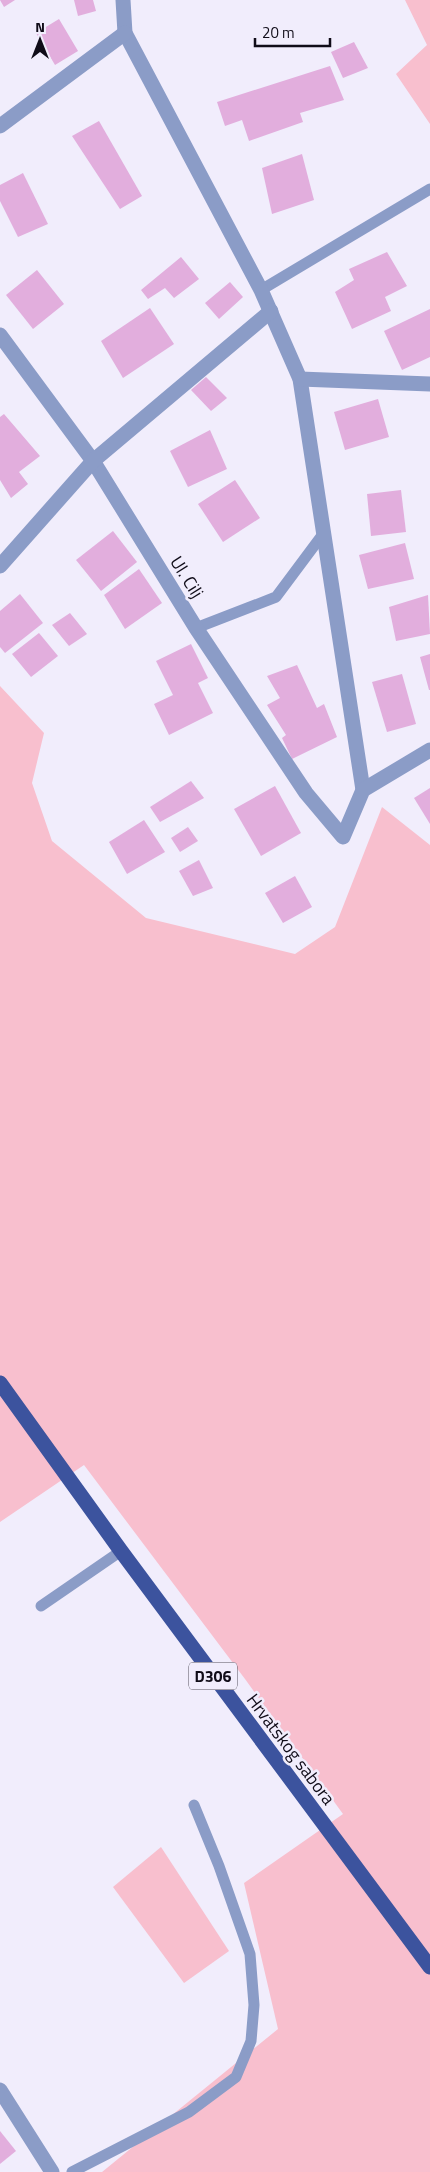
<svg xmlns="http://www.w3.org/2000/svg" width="430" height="2172" viewBox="0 0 430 2172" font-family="'Titillium Web',sans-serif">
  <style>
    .green { fill: #f8bfce }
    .building { fill: #e2aedd }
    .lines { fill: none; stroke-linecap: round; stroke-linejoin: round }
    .lane { stroke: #8b9cc7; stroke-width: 11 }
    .street { stroke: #8b9cc7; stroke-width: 15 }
    .primary { stroke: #3c539e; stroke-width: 15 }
    .labels { text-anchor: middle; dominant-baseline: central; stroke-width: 5; stroke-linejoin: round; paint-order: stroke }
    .shield { fill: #f1edfc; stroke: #54505c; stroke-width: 1 }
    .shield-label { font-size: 16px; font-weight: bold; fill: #100c18 }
    .street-label { font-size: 18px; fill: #100c18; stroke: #f1edfc }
  </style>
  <rect width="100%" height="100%" fill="#f1edfc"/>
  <g class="green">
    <polygon points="405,0 430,0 430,124 396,74 427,45"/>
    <polygon points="0,686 44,733 32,783 52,841 146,918 295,954 335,927 382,807 430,845 430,2172 102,2172 278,2029 244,1883 343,1814 245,1679 84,1465 0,1522"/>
    <polygon points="161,1847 229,1951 184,1983 113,1887"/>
  </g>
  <g class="building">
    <polygon points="0,0 15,0 4,7"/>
    <polygon points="74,0 93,0 96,11 78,16"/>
    <polygon points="59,19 78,51 55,65 36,33"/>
    <polygon points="354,42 368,68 343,78 331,52"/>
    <polygon points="330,66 344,100 300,113 303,122 249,141 242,120 225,126 217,102"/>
    <polygon points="99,121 142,196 120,209 72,136"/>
    <polygon points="302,154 314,200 272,214 262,168"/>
    <polygon points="23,173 48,224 18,237 0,201 0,185"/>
    <polygon points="387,252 407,286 385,297 391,311 352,329 335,292 354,280 349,269"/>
    <polygon points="181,257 199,279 174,298 165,288 148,299 141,290"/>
    <polygon points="37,270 64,304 33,329 6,295"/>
    <polygon points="230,282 243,297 219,319 205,303"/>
    <polygon points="150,308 174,344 123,378 101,341"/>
    <polygon points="430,309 430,357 402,370 384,331"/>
    <polygon points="206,377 227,398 211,411 191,390"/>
    <polygon points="378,399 389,437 345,450 334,412"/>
    <polygon points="4,414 40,456 19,472 28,484 11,498 0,480 0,417"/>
    <polygon points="210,430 227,469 188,487 170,451"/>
    <polygon points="235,480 260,518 223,542 198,504"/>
    <polygon points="401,490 406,532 371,536 367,494"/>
    <polygon points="113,531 137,562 101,591 76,560"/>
    <polygon points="405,543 414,579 368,589 359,555"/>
    <polygon points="139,569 162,603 125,629 104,595"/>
    <polygon points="20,594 43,623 5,653 0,647 0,611"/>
    <polygon points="428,595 430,634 396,641 389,607"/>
    <polygon points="70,613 87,634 69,646 52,625"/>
    <polygon points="39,633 58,656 31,677 12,654"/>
    <polygon points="191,644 208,678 198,683 213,713 169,735 154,704 173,695 156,661"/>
    <polygon points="430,654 430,690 429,690 420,657"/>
    <polygon points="297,665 317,708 324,704 337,737 292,759 282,738 286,735 267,705 280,698 267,676"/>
    <polygon points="402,674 416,724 387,732 372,682"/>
    <polygon points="191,781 204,798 160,822 150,807"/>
    <polygon points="275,786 301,833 261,856 234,809"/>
    <polygon points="430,788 430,824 414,798"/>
    <polygon points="144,820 165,852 127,874 109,842"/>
    <polygon points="188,827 198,841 180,852 171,838"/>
    <polygon points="199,860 213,888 193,896 179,871"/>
    <polygon points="295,876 312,907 283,923 265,893"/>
    <polygon points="0,2131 16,2151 0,2164"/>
  </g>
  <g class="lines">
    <g class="lane">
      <polyline points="261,290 430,189"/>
      <polyline points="196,628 276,597 323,534"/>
      <polyline points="41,1606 121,1551"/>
      <polyline points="72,2172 189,2112 236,2077 251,2041 254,2005 250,1954 219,1866 194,1805"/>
    </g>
    <g class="street">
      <polyline points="123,0 125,33 261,290 300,379 363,790"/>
      <polyline points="0,126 125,33"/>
      <polyline points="0,335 93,461 196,628 306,793 343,837 363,790 430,750"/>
      <polyline points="300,379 430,384"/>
      <polyline points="0,566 93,461 271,311"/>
      <polyline points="0,2090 52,2172"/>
    </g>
    <polyline class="primary" points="0,1383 121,1551 430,1967"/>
  </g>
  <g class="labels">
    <rect class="shield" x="189" y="1662.5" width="48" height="27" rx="4"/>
    <g class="shield-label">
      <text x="213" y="1676">D306</text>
    </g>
    <g class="street-label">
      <text transform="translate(187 577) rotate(58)">Ul. Cilj</text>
      <text transform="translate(291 1749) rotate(53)">Hrvatskog sabora</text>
    </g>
  </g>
  <g transform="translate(40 40)" stroke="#f1edfc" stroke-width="4" paint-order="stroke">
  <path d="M0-4L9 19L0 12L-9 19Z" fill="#100c18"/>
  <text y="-8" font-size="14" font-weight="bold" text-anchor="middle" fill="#100c18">N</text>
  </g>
  <path d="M255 38v8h75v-8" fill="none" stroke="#100c18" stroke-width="2.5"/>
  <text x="262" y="38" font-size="15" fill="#100c18" stroke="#f1edfc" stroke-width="4" paint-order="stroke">20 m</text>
</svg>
